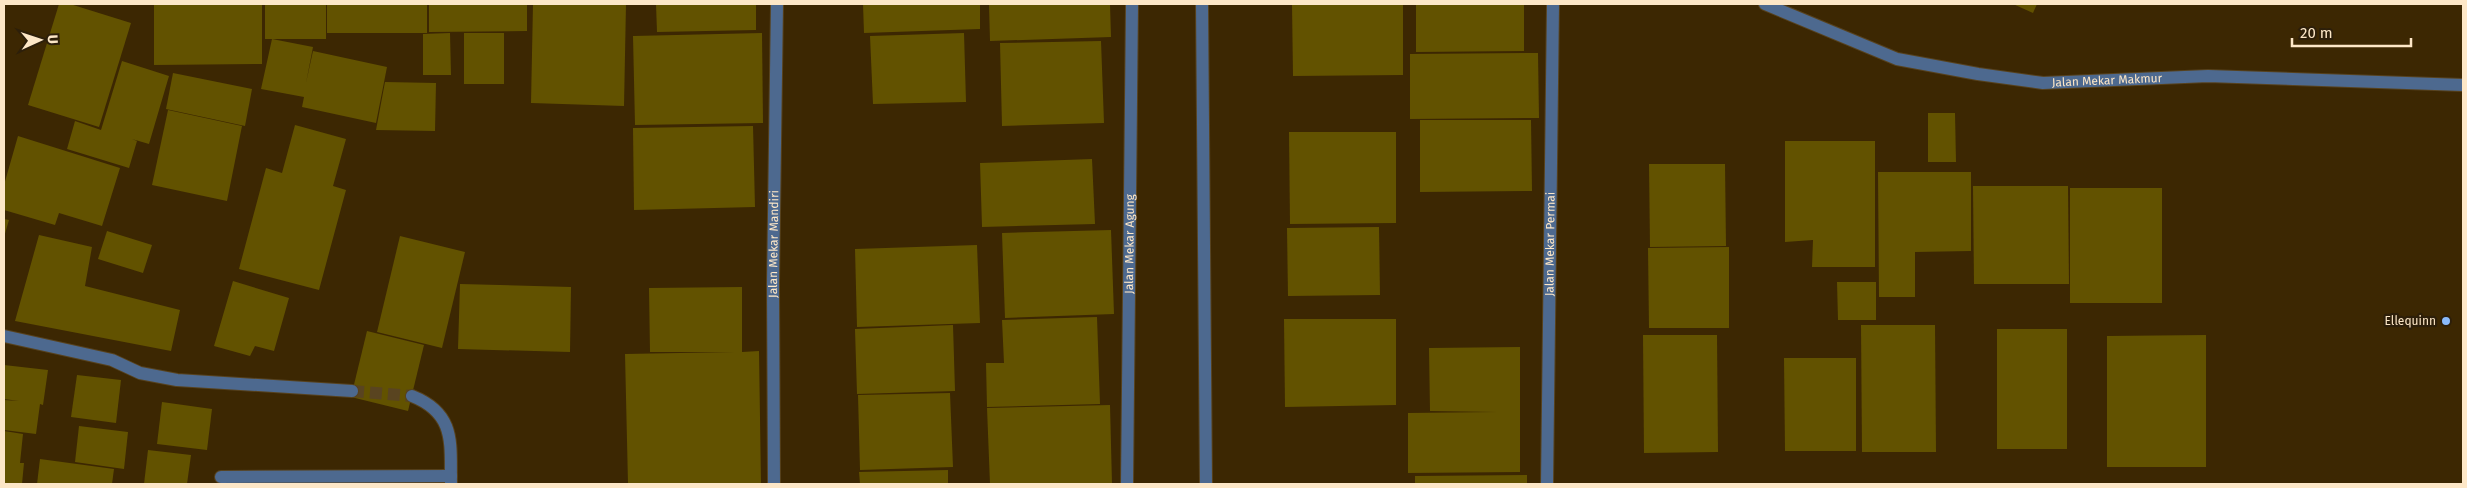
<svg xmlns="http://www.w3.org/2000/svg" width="2467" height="488" viewBox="0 0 2467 488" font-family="'Fira Sans',sans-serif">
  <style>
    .building { fill: #625200 }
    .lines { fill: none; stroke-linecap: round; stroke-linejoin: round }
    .street-tunnel { stroke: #594420; stroke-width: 12; stroke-dasharray: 12 6; stroke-linecap: butt }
    .street-casing { stroke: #57421e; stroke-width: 14 }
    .street { stroke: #4d698f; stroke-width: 12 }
    .poi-dot { fill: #8abafc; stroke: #2d1f0a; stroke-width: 2 }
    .labels { text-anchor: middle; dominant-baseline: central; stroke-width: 4.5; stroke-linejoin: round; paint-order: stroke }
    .street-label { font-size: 12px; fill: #fde7c7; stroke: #2d1f0a }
    .poi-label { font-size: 12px; fill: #fde7c7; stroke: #2d1f0a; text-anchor: end }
  </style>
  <rect width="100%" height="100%" fill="#3c2702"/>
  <g class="building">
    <polygon points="59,4 70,4 131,23 99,127 28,105"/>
    <polygon points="154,4 262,4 262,64 154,65"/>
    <rect x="265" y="4" width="61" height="35"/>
    <rect x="327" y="4" width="100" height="29"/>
    <polygon points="429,4 527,4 527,31 429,32"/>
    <polygon points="533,4 626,4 624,106 531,103"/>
    <polygon points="656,4 756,4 756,30 657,32"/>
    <polygon points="863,4 980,4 980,29 864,33"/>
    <polygon points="989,4 1110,4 1111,37 990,41"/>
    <polygon points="1292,4 1403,4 1403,75 1293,76"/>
    <polygon points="1416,4 1524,4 1524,51 1416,52"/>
    <polygon points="2013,4 2037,4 2033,13"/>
    <polygon points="450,33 451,75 423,75 423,34"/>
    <rect x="464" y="33" width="40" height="51"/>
    <polygon points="762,33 763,123 635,125 633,36"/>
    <polygon points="964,33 966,102 873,104 870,36"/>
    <polygon points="272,39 313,47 306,83 313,51 387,67 376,123 302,107 304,97 261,89"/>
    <polygon points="1101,41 1104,123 1002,126 1000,43"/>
    <polygon points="1538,53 1539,118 1410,119 1410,54"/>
    <polygon points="122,61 169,76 149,144 132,139 137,141 129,168 67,149 75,121 101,130"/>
    <polygon points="173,73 252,89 245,126 166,109"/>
    <polygon points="385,82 436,83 435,131 376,130"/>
    <polygon points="168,110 242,126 227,201 152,185"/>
    <polygon points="1928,113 1955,113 1956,162 1928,162"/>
    <polygon points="1420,120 1531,120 1532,191 1420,192"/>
    <polygon points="295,125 346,139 333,186 346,190 319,290 239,269 266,168 282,173"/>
    <polygon points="753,126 755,207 634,210 633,128"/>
    <polygon points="1289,132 1396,132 1396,223 1290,224"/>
    <polygon points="18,136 120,168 102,226 59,213 55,225 4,210 4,185"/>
    <polygon points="1785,141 1875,141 1875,267 1812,267 1813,240 1785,242"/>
    <polygon points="1092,159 1095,224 982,227 980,163"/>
    <polygon points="1649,164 1725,164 1726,246 1650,247"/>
    <polygon points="1878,172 1971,172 1971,251 1915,252 1915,297 1879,297"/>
    <polygon points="1973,186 2068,186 2069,284 1974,284"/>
    <rect x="2070" y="188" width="92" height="115"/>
    <polygon points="4,219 9,220 4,237"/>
    <polygon points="1379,227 1380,295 1288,296 1287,228"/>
    <polygon points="1111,230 1114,314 1005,318 1002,233"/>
    <polygon points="107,231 152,245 143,273 98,259"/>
    <polygon points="39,235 92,247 85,286 180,310 171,351 15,321"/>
    <polygon points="400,236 465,252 442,348 377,332"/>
    <polygon points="977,245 980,323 857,327 855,249"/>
    <polygon points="1729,247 1729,328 1649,328 1648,248"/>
    <polygon points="233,281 289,298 274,351 255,346 250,356 214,346"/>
    <polygon points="1837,282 1876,282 1876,320 1838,320"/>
    <polygon points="460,284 571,287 570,352 458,349"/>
    <polygon points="742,287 742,352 759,351 761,484 628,484 625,354 734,352 650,352 649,288"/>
    <polygon points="1097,317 1100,404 987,407 986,363 1004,363 1002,320"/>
    <polygon points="1284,319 1396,319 1396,405 1285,407"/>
    <polygon points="953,325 955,391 857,394 855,329"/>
    <polygon points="1861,325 1935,325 1936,452 1862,452"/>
    <rect x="1997" y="329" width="70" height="120"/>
    <polygon points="367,331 424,345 408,411 351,397"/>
    <polygon points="1643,335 1717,335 1718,452 1644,453"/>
    <polygon points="2206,335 2206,467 2107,467 2107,336"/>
    <polygon points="1520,347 1520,472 1408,473 1408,413 1496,412 1430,411 1429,348"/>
    <polygon points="1784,358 1856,358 1856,451 1785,451"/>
    <polygon points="4,365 48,370 43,405 40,404 36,434 4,430 4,400 19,401 4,399"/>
    <polygon points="77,375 121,380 116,423 71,417"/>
    <polygon points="950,393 953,467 860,470 858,395"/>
    <polygon points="162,402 212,409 207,450 157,444"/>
    <polygon points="1110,405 1112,484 990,484 987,408"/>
    <polygon points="79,426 128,432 124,469 75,462"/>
    <polygon points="4,431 23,434 20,463 24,463 22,484 4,484"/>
    <polygon points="148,450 191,455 187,484 144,484"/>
    <polygon points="40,459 114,469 112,484 37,484"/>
    <polygon points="948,470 948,484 860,484 859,472"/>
    <polygon points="1527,475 1527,484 1415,484 1415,476"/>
  </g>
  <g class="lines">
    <polyline class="street-tunnel" points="352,391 412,396"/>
    <g class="street-casing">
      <g id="street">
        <polyline points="1202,4 1206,484"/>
        <path id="s1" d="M1765 4 1897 59 1978 74 2043 83 2208 76 2463 85"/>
        <polyline points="4,336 112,360 140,373 177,380 352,391"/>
        <path d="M412 396C457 414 450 445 451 484"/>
        <polyline points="221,477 451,476"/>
        <path id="s2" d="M774 484 773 284 777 4"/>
        <path id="s3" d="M1127 484 1132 4"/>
        <path id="s4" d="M1547 484 1553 4"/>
      </g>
    </g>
    <use href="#street" class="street"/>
  </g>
  <circle class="poi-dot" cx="2446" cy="321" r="5"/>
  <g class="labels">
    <g class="street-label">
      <text stroke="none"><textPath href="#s1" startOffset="355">Jalan Mekar Makmur</textPath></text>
      <text stroke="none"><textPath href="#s2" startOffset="240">Jalan Mekar Mandiri</textPath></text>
      <text stroke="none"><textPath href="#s3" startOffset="240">Jalan Mekar Agung</textPath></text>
      <text stroke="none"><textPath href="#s4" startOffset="240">Jalan Mekar Permai</textPath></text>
    </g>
    <g class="poi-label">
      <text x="2436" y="321">Ellequinn</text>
    </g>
  </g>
  <rect width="2467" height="488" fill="none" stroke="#fde7c7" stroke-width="10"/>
  <g transform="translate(40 40) rotate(87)" stroke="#2d1f0a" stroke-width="4" paint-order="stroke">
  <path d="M0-4L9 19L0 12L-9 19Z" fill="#fde7c7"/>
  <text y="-8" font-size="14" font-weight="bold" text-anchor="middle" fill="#fde7c7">U</text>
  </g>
  <path d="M2292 38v8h119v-8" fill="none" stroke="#fde7c7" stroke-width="2.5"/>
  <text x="2300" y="38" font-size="15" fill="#fde7c7" stroke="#2d1f0a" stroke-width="4" paint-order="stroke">20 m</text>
</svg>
